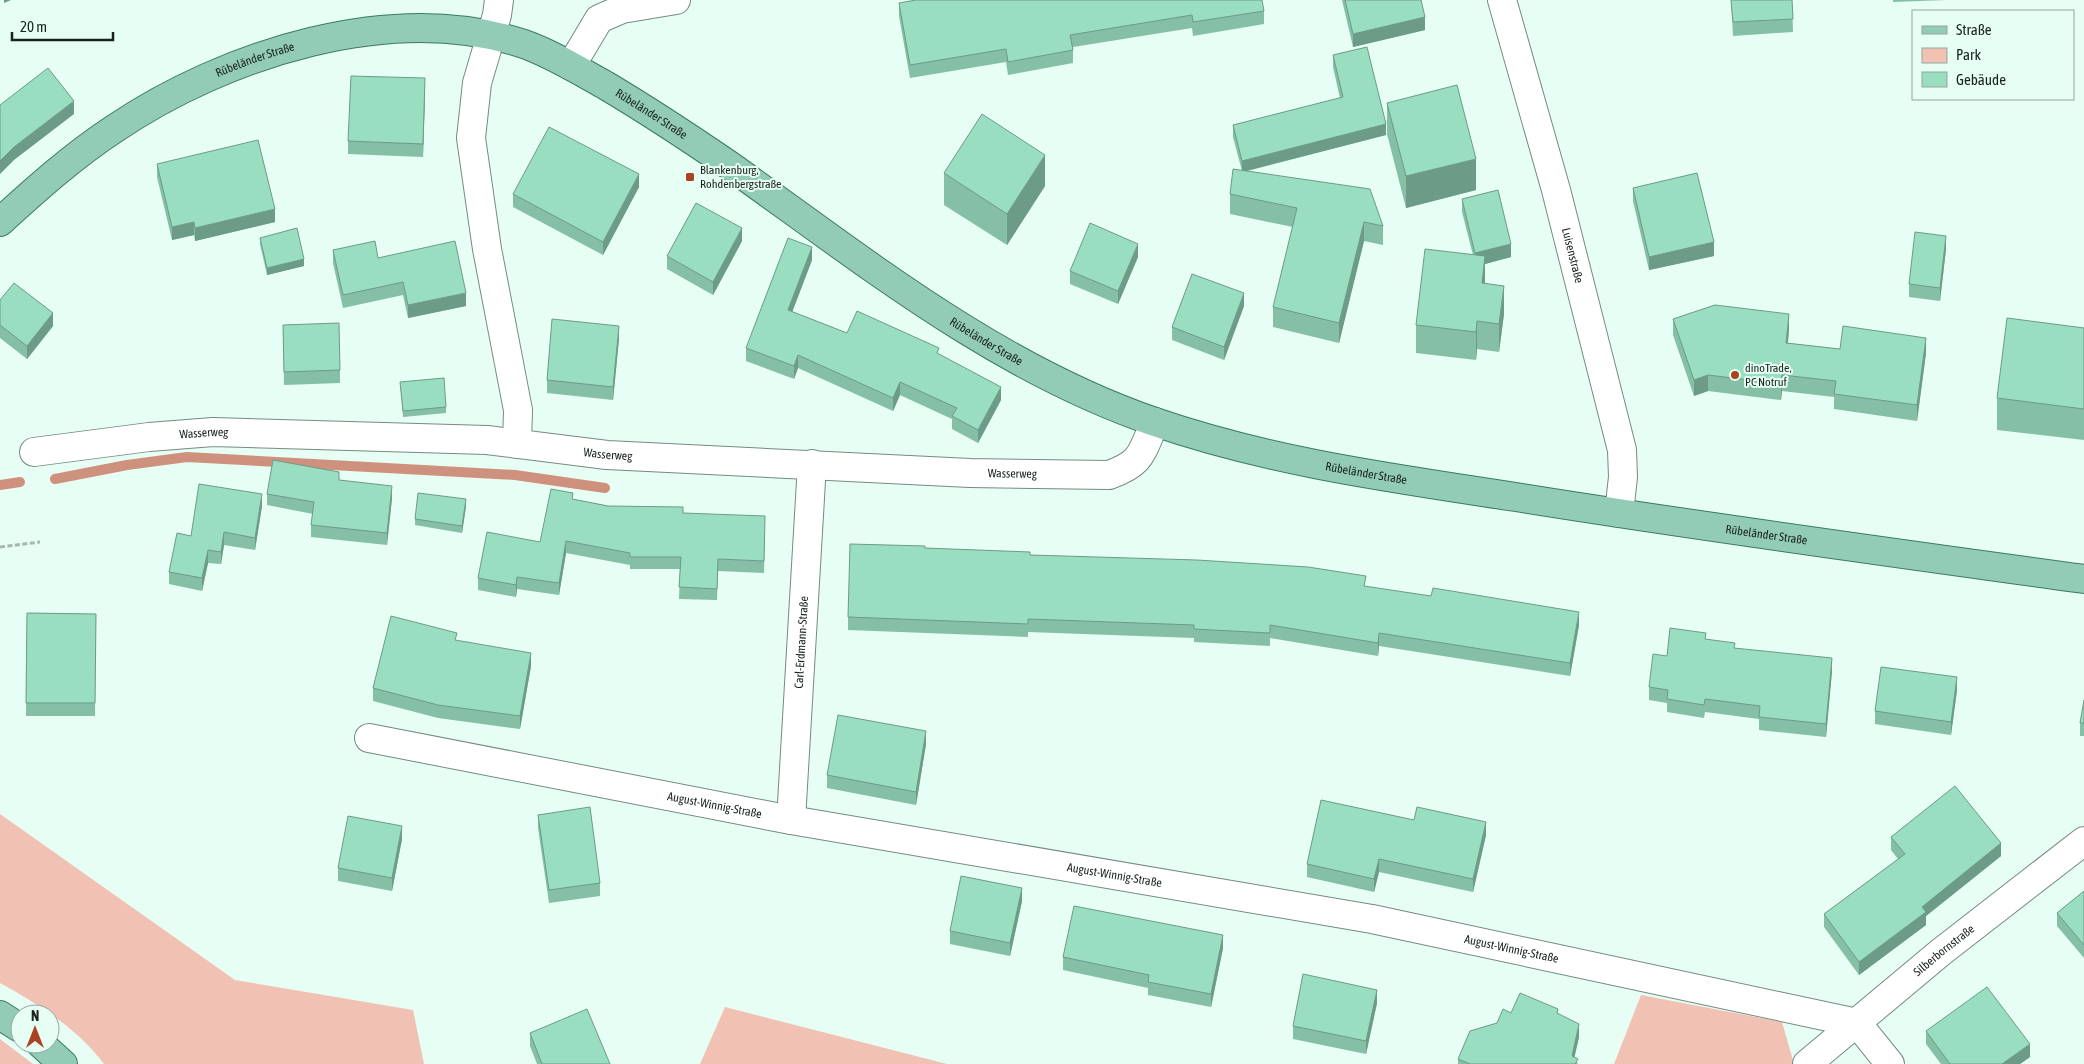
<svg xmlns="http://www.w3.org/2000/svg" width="2084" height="1064" viewBox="0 0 2084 1064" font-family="'Asap Condensed',sans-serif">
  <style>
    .green { fill: #f1c2b4 }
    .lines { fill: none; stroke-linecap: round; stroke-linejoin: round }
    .stream { stroke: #ce917e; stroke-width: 10 }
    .minor-casing { stroke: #758b81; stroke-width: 30 }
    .major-casing { stroke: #3a7a62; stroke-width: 30 }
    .path { stroke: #a5b8af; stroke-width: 3; stroke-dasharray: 5 2.5; stroke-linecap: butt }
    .minor { stroke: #fff; stroke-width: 28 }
    .major { stroke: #93ccb6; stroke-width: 28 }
    .wall { fill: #84bfa6 }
    .shaded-wall { fill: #6c9b87 }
    .building { fill: #9adec1; stroke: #6c9b87 }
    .poi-dot { fill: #aa4321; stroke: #e6fef3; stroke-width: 2 }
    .labels { text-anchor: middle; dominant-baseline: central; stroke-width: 4; stroke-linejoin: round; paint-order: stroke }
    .street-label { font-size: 12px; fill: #19221e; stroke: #e6fef3 }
    .poi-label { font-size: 12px; fill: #19221e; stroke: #e6fef3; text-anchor: start }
  </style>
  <rect width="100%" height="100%" fill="#e6fef3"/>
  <g class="green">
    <path d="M0 814 235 980 413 1010 424 1064H104C77 1028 38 1004 0 983Z"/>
    <polygon points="1641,995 1782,1022 1794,1064 1614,1064"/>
    <polygon points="725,1007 947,1064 700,1064"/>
    <polygon points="0,1039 33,1064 0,1064"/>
  </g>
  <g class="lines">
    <g class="stream">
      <polyline points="55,479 127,465 187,457 515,475 605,488"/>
      <polyline points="0,485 20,482"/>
    </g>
    <g class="minor-casing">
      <g id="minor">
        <polyline points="499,0 497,15 477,83 471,138 487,249 518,410 517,444"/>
        <path id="s1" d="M1502 0 1556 190 1622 450 1623 477 1619 513"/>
        <polyline points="571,66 599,19 622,9 676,0"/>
        <path id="s2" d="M34 452 149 437 213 432 487 440 607 455 970 473 1109 475C1143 463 1141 453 1155 422"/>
        <path id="s3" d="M369 738 791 820 1372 919 1857 1023"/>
        <path id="s4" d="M791 820 812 464"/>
        <polyline points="1857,1023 1890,1064"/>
        <path id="s5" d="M1807 1064 1941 952 2084 841"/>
      </g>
    </g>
    <g class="major-casing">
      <g id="major">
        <path id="s6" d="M0 222C36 189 73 156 114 129 225 54 392 0 524 44 552 54 578 70 605 85 647 110 688 137 729 165 864 261 997 368 1155 422 1274 463 1399 479 1522 498 1709 528 1896 553 2084 579"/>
        <polyline points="0,1015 20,1028"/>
        <polyline points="41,1044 63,1064"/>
      </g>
    </g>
    <polyline class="path" points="0,547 40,542"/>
    <use href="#minor" class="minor"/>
    <use href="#major" class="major"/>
  </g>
  <g class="wall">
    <polygon points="963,0 1264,11 1264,24 1193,36 1192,28 1073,47 1073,63 1008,75 1006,62 910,78 899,16 899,3"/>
    <polygon points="1342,0 1421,0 1425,30 1353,47"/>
    <polygon points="1731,0 1792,0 1793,32 1733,36"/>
    <polygon points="1893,0 1946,0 1893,2"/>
    <polygon points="1333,55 1386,135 1247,171 1383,226 1383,245 1364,241 1339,343 1273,327 1273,307 1293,227 1230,214 1230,194 1242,171 1233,137 1233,125 1340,98 1333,67"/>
    <polygon points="425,92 423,157 348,154 348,141"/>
    <polygon points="1387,103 1476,190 1406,208 1387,134"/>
    <polygon points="157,164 275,222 195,241 194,235 172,240 157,177"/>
    <polygon points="944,173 1045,186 1007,245 944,205"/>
    <polygon points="639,187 603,255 513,207 513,194"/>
    <polygon points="1633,188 1714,256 1649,270 1633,201"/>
    <polygon points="1462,199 1511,257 1485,264 1485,284 1504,314 1499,352 1477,349 1476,360 1416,353 1416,325 1473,255 1462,212"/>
    <polygon points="260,238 304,266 267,275 260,244"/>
    <polygon points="742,241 713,295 667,269 667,256"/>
    <polygon points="1946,249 1940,301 1909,297 1909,284"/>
    <polygon points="333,250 378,258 466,306 408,318 403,295 343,308 333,263"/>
    <polygon points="1138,257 1118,304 1070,284 1070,271"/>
    <polygon points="812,260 792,312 847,333 939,354 1001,400 978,443 952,429 952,419 900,395 893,411 798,368 794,379 746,361 746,348"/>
    <polygon points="0,300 53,326 27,359 0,338"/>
    <polygon points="1244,306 1224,360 1172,340 1172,327"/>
    <polygon points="1673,319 1789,330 1788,343 1840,349 1926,353 1917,421 1834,409 1834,397 1782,391 1781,400 1708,391 1694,396 1673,335"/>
    <polygon points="283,325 340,370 340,383 284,385"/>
    <polygon points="2084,328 2084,440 1997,430 1997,398"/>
    <polygon points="619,339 613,400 547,393 547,380"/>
    <polygon points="400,382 446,407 446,413 403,417"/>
    <polygon points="339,480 392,498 387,545 311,537 311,525 313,514 267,505 267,494"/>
    <polygon points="573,499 608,506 683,513 765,528 764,573 718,571 717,600 679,599 680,569 630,569 630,565 566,553 559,595 517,589 516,597 478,590 478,578 540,542"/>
    <polygon points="262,506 255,550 224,545 221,564 208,563 202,591 169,584 169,572 191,536"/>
    <polygon points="466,506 462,533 415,525 415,519"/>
    <polygon points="925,548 1030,555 1366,587 1579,625 1570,676 1379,646 1378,656 1270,638 1270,646 1194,642 1194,638 1028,632 1028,637 848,630 848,617"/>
    <polygon points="27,613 96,614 95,716 26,716"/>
    <polygon points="1706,640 1735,648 1832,671 1826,737 1759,730 1759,719 1705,712 1704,718 1667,712 1667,703 1649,700 1649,687 1667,656"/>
    <polygon points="457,641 531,666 520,729 438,718 373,701 373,688"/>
    <polygon points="1957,690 1951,735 1875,724 1875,711"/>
    <polygon points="2084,700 2084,736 2080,736 2080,723"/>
    <polygon points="926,744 916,805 827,788 827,775"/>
    <polygon points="538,815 600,883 600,896 549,903 538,828"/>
    <polygon points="1414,820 1486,835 1473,892 1379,872 1374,892 1307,877 1307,864"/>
    <polygon points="1891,837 2001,856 1926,916 1926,925 1859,975 1824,927 1824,914 1898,859 1891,850"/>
    <polygon points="402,839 392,891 338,881 338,868"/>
    <polygon points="2084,891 2084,958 2057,926 2057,913"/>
    <polygon points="1022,901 1010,956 950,944 950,931"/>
    <polygon points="1223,948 1211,1007 1148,995 1148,988 1063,970 1063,957"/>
    <polygon points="1377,1003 1366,1054 1293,1039 1293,1026"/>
    <polygon points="1511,1013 1558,1013 1579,1037 1574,1057 1578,1064 1458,1064 1458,1059 1497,1023"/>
    <polygon points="1926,1031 2030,1057 2020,1064 1941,1064 1926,1044"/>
    <polygon points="530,1033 610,1064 537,1064 530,1046"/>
  </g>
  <g class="shaded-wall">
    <polygon points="4,0 11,0 4,3"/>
    <polygon points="1425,17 1425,30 1353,47 1353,34"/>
    <polygon points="425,78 425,92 423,157 423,144"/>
    <polygon points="74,101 74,114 14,160 0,174 0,161 14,147"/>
    <polygon points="1386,124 1386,135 1242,172 1242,161"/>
    <polygon points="1045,155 1045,186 1007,245 1007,214"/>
    <polygon points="1476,159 1476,190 1406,208 1406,176"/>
    <polygon points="639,174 639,187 603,255 603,242"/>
    <polygon points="275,209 275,222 195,241 195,228"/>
    <polygon points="194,222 194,235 172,240 172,227"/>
    <polygon points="1364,222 1364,241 1339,343 1339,323"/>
    <polygon points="742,228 742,241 713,295 713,282"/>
    <polygon points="1946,236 1946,249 1940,301 1940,288"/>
    <polygon points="1714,242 1714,256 1649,270 1649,257"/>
    <polygon points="1138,244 1138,257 1118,304 1118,291"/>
    <polygon points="1511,244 1511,257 1485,264 1485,284 1482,311 1475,266 1475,253"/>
    <polygon points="812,247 812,260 788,323 788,310"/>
    <polygon points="304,259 304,266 267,275 267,268"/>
    <polygon points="1504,286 1504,314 1499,352 1499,324"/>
    <polygon points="466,293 466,306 408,318 408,305"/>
    <polygon points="1244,293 1244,306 1224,360 1224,347"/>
    <polygon points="53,313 53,326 27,359 27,346"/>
    <polygon points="1789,314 1789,330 1786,358 1786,343"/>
    <polygon points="1477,321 1477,349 1476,360 1476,332"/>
    <polygon points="619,326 619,339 613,400 613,387"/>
    <polygon points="1926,338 1926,353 1917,421 1917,405"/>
    <polygon points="798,355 798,368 794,379 794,366"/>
    <polygon points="1708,375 1708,391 1694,396 1694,380"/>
    <polygon points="1782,375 1782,391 1781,400 1781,384"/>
    <polygon points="900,382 900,395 893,411 893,398"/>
    <polygon points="1001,387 1001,400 978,443 978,430"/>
    <polygon points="392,486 392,498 387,545 387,533"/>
    <polygon points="262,494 262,506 255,550 255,538"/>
    <polygon points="466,499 466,506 462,533 462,526"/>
    <polygon points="224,532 224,545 221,564 221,552"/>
    <polygon points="566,541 566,553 559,595 559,583"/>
    <polygon points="208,550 208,563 202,591 202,578"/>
    <polygon points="517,577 517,589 516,597 516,585"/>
    <polygon points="1579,612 1579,625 1570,676 1570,663"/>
    <polygon points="1379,633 1379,646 1378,656 1378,643"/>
    <polygon points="531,653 531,666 520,729 520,716"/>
    <polygon points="1832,658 1832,671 1826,737 1826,724"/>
    <polygon points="1957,677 1957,690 1951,735 1951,722"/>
    <polygon points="926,731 926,744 916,805 916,792"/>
    <polygon points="1486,822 1486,835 1473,892 1473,879"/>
    <polygon points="402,826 402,839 392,891 392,878"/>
    <polygon points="2001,843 2001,856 1926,916 1926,925 1859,975 1859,962 1922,907"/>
    <polygon points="1379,859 1379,872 1374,892 1374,879"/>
    <polygon points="1022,888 1022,901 1010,956 1010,943"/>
    <polygon points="1223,935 1223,948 1211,1007 1211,994"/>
    <polygon points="1377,990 1377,1003 1366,1054 1366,1041"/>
    <polygon points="1579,1024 1579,1037 1573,1064 1572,1056"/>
    <polygon points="2030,1044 2030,1057 2020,1064 2002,1064"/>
  </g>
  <g class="building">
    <polygon points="916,0 1262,0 1264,11 1193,22 1192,15 1070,35 1073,50 1008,62 1006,49 910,65 899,3"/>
    <polygon points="1345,0 1421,0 1425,17 1353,34"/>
    <polygon points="1731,0 1792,0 1793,19 1733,22"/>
    <polygon points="1367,47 1386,124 1242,161 1233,125 1343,97 1333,55"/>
    <polygon points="48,68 74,101 14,147 0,161 0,105"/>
    <polygon points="351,76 425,78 423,144 348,141"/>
    <polygon points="1457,85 1476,159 1406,176 1387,103"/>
    <polygon points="982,114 1045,155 1007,214 944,173"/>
    <polygon points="549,127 639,174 603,242 513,194"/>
    <polygon points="258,140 275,209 195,228 194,222 172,227 157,164"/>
    <polygon points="1233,169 1370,189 1383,226 1364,222 1339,323 1273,307 1297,208 1230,194"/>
    <polygon points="1697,173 1714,242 1649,257 1633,188"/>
    <polygon points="1498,190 1511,244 1475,253 1462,199"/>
    <polygon points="696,203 742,228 713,282 667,256"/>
    <polygon points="1090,223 1138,244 1118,291 1070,271"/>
    <polygon points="297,228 304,259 267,268 260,238"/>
    <polygon points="1915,232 1946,236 1940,288 1909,284"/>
    <polygon points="788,238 812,247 788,310 847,333 857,311 939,348 937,353 1001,387 978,430 952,416 957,408 900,382 893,398 798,355 794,366 746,348"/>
    <polygon points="375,241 378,258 455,241 466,293 408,305 403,282 343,295 333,250"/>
    <polygon points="1425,249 1485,256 1482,283 1504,286 1499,324 1477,321 1476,332 1416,325"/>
    <polygon points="1192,274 1244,293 1224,347 1172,327"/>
    <polygon points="14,283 53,313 27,346 0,325 0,300"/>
    <polygon points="1715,305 1789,314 1786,343 1840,349 1843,326 1926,338 1917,405 1834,394 1836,381 1782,375 1781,384 1708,375 1694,380 1673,319"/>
    <polygon points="2007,318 2084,328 2084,409 1997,398"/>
    <polygon points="552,319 619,326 613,387 547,380"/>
    <polygon points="339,323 340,370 284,372 283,325"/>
    <polygon points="444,378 446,407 403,411 400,382"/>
    <polygon points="273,460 339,472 339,480 392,486 387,533 311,525 314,502 267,494"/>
    <polygon points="199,484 262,494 255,538 224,532 221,552 208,550 202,578 169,572 177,533 191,536"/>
    <polygon points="551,489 573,493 572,499 608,506 683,507 683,513 765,516 764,561 718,559 717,589 679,587 681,557 630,557 630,553 566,541 559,583 517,577 516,585 478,578 487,532 540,542"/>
    <polygon points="418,493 466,499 462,526 415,519"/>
    <polygon points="850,544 925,546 925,548 1030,552 1030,555 1197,560 1308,567 1366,576 1364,586 1431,596 1433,588 1579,612 1570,663 1379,633 1378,643 1270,625 1270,633 1194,629 1194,625 1028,619 1028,624 848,617"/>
    <polygon points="27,613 96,614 95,703 26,703"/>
    <polygon points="391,616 457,633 455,640 531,653 520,716 438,705 373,688"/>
    <polygon points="1670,628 1706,633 1705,639 1735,643 1734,648 1832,658 1826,724 1759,717 1760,706 1705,699 1704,705 1667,699 1668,690 1649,687 1653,654 1667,656"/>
    <polygon points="1881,667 1957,677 1951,722 1875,711"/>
    <polygon points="2084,700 2084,723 2080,723"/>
    <polygon points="838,715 926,731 916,792 827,775"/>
    <polygon points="1955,786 2001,843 1922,907 1926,912 1859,962 1824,914 1905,854 1891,837"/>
    <polygon points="1321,800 1414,820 1417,807 1486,822 1473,879 1379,859 1374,879 1307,864"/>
    <polygon points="590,807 600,883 549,890 538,815"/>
    <polygon points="348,816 402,826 392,878 338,868"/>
    <polygon points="961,876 1022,888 1010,943 950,931"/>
    <polygon points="2084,891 2084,945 2057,913"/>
    <polygon points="1074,906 1223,935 1211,994 1148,982 1149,975 1063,957"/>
    <polygon points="1303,974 1377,990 1366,1041 1293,1026"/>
    <polygon points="1987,987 2030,1044 2002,1064 1950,1064 1926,1031"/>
    <polygon points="1520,993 1558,1009 1557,1013 1579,1024 1572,1056 1578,1059 1575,1064 1470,1064 1458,1059 1470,1031 1497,1023 1503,1009 1511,1013"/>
    <polygon points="587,1009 610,1064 542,1064 530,1033"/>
  </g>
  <g class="poi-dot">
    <rect x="685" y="172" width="10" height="10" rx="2.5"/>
    <circle cx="1735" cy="375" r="5"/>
  </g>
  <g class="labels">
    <g class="street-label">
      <text stroke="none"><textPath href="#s6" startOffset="305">Rübeländer Straße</textPath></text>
      <text stroke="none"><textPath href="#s6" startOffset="725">Rübeländer Straße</textPath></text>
      <text stroke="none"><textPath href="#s1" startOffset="265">Luisenstraße</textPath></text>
      <text stroke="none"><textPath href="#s6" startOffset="1130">Rübeländer Straße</textPath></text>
      <text stroke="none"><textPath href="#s2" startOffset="171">Wasserweg</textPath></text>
      <text stroke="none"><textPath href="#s2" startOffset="576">Wasserweg</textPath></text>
      <text stroke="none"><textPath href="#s6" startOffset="1535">Rübeländer Straße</textPath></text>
      <text stroke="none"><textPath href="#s2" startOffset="981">Wasserweg</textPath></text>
      <text stroke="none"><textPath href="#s6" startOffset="1940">Rübeländer Straße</textPath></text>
      <text stroke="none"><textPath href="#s4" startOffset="178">Carl-Erdmann-Straße</textPath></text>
      <text stroke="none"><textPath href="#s3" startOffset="352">August-Winnig-Straße</textPath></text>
      <text stroke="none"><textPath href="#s3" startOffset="758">August-Winnig-Straße</textPath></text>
      <text stroke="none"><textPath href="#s3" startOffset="1162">August-Winnig-Straße</textPath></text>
      <text stroke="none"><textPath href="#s5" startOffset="178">Silberbornstraße</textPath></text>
    </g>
    <g class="poi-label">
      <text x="700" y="170">Blankenburg,<tspan x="700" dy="14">Rohdenbergstraße</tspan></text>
      <text x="1745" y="368">dinoTrade,<tspan x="1745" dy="14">PC Notruf</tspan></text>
    </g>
  </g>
  <rect x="1912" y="10" width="162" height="90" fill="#e6fef3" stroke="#94a69e"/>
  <rect x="1922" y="26" width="25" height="8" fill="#93ccb6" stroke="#94a69e"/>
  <text x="1956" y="35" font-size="15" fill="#19221e">Straße</text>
  <rect x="1922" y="48" width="25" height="15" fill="#f1c2b4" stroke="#94a69e"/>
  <text x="1956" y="60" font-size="15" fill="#19221e">Park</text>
  <rect x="1922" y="72" width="25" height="15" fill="#9adec1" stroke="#94a69e"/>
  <text x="1956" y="85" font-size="15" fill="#19221e">Gebäude</text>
  <g transform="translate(35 1029)"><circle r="24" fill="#e6fef3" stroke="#94a69e"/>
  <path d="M0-4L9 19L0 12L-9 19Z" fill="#aa4321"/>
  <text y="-8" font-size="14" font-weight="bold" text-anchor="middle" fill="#19221e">N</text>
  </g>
  <path d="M12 32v8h101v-8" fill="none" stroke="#19221e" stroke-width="2.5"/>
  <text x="20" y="32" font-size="15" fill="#19221e" stroke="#e6fef3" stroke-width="4" paint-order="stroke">20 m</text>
</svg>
